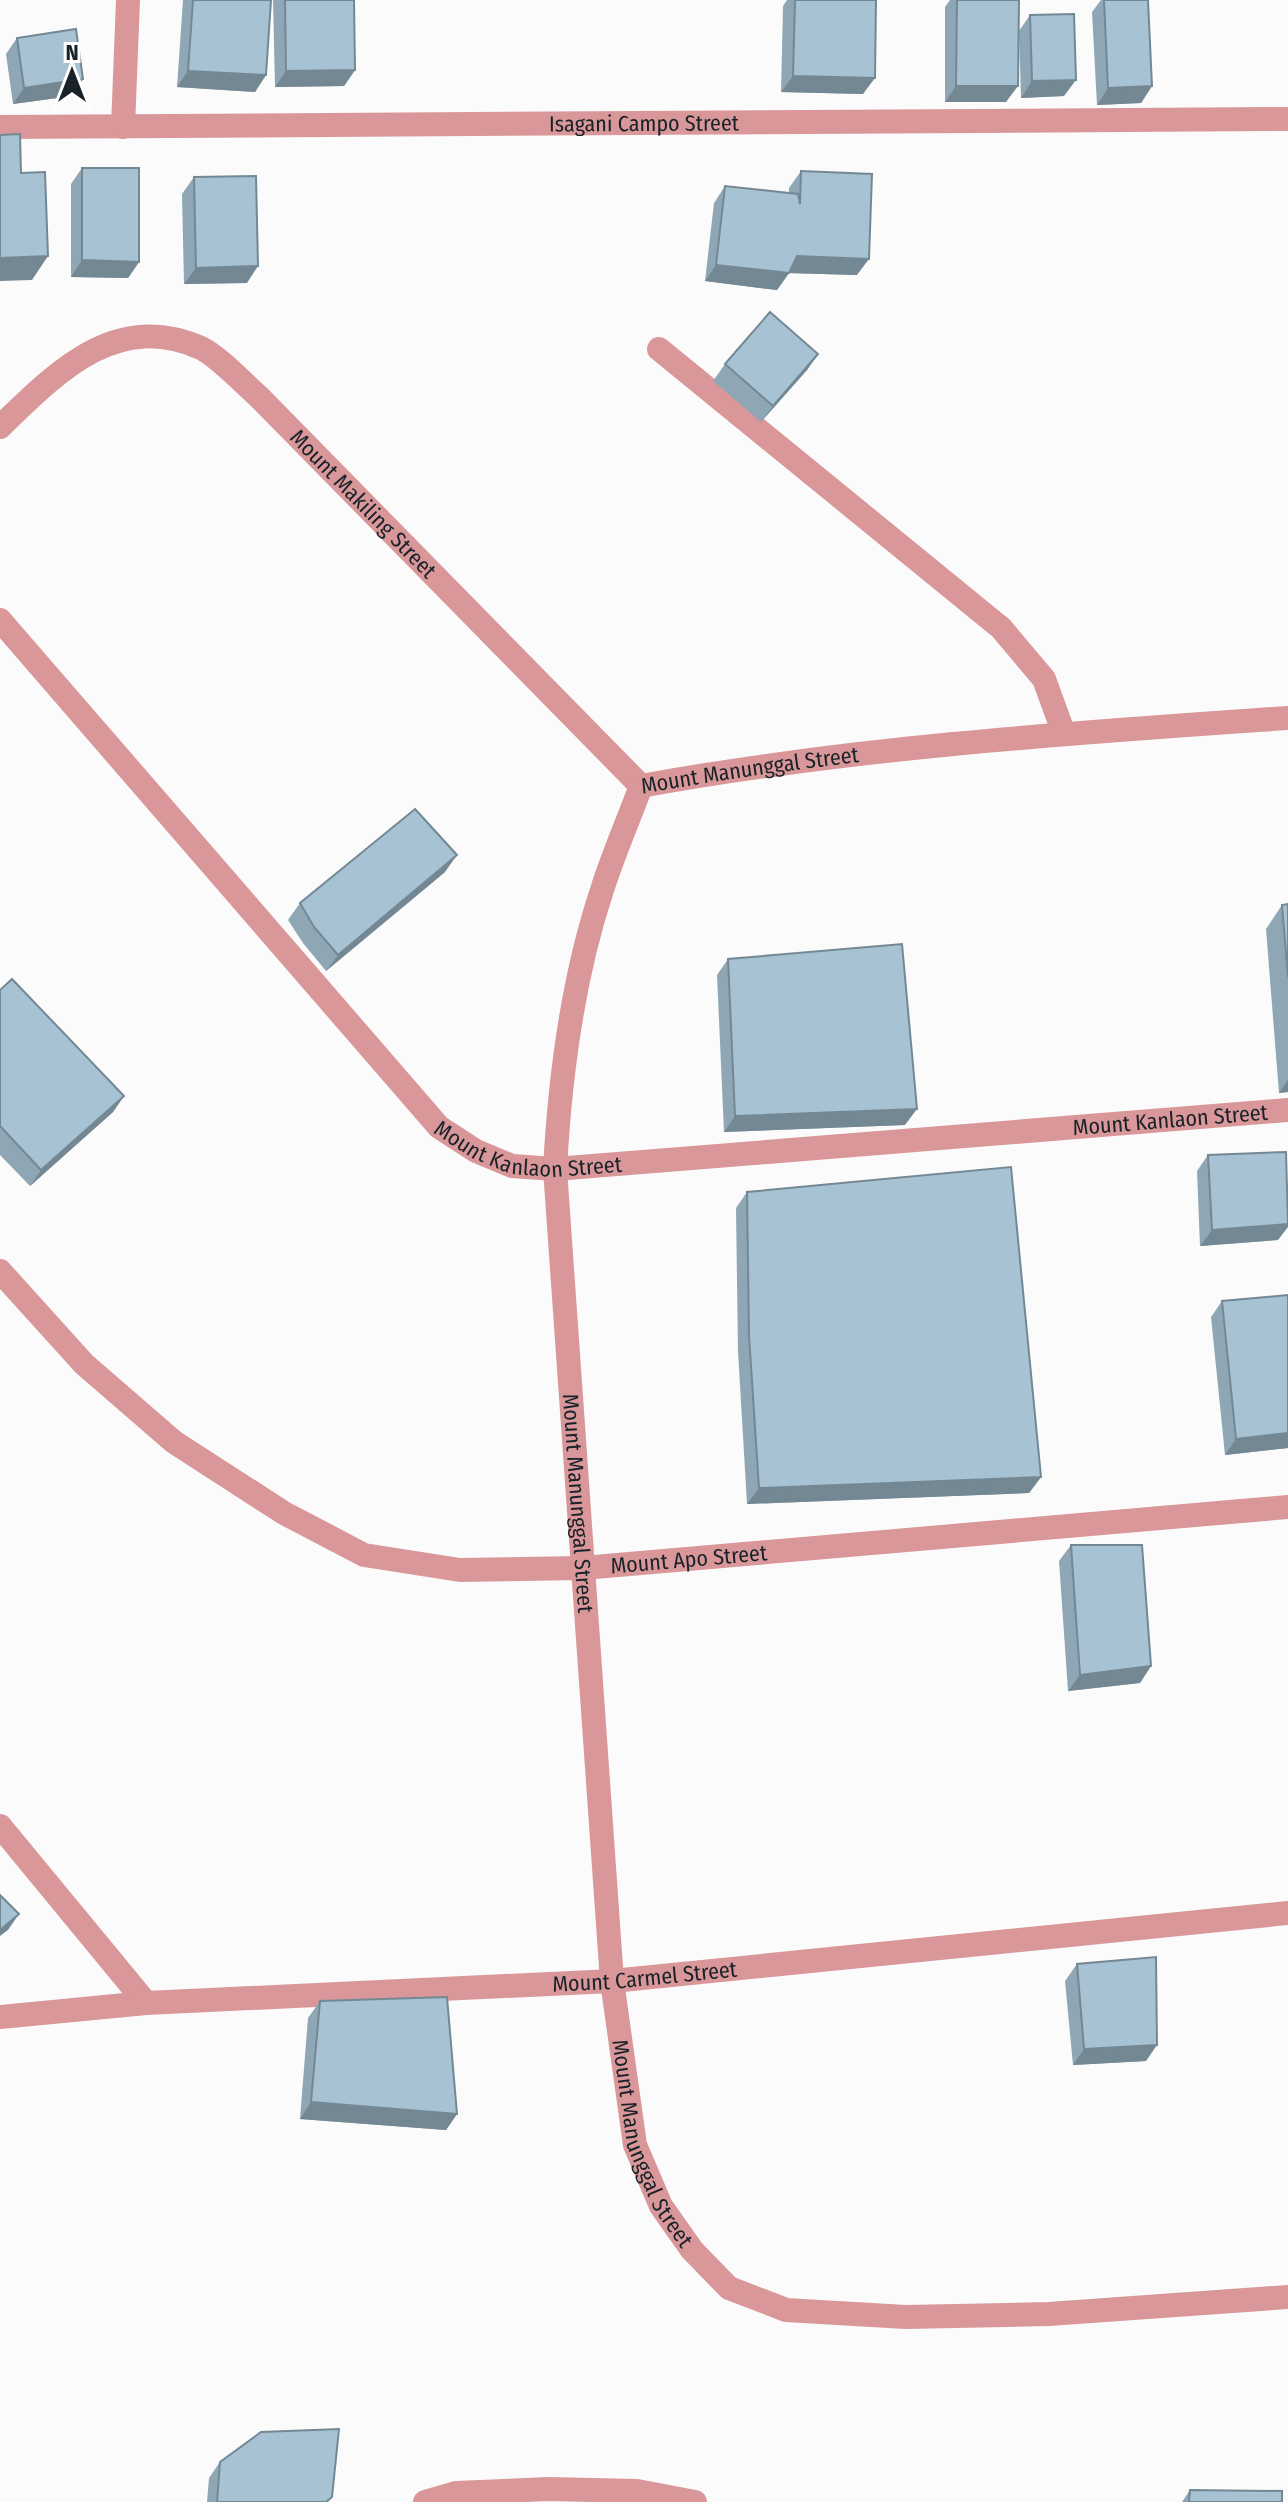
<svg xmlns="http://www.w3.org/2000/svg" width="1288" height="2502" viewBox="0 0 1288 2502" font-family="'Fira Sans Condensed',sans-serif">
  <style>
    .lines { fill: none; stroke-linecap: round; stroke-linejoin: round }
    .minor { stroke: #da9799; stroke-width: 24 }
    .wall { fill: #8fa7b5 }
    .shaded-wall { fill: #748894 }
    .building { fill: #a6c2d3; stroke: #748894; stroke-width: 2 }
    .labels { text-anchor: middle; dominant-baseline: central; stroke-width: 6; stroke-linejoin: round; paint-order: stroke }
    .street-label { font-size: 22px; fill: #172229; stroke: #fff }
  </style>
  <rect width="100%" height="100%" fill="#fbfbfb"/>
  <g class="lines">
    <g class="minor">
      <path id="s1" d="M0 127 1288 119"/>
      <polyline points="123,127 128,0"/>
      <polyline points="659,349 1001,628 1044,679 1064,734"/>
      <path id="s2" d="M0 427C57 372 116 310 201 348 219 357 242 382 258 396L641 786"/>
      <path id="s3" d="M0 620 439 1127 476 1151 512 1166 555 1169 1288 1110"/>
      <path id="s4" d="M641 786C628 821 613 855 602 890 572 980 560 1075 555 1169L612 1981 635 2145 661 2206 692 2250 729 2288 786 2310 906 2317 1049 2314 1288 2297"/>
      <path id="s5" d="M641 786C855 747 1072 733 1288 718"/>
      <path id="s6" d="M0 1271 84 1364 174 1442 284 1513 364 1555 460 1570 583 1568 1288 1507"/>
      <polyline points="0,1826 146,2003"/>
      <path id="s7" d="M0 2017 146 2003 612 1981 1288 1913"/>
      <polyline points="425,2502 456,2493 548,2489 637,2491 695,2502"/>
    </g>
  </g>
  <g class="wall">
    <polygon points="183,0 271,0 266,75 255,92 177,87"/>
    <polygon points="273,0 354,0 355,70 344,86 275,87"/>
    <polygon points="787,0 876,0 863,94 781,92 783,6"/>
    <polygon points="950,0 1019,0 1006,102 945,102 945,7"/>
    <polygon points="1101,0 1148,0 1152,86 1141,103 1097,105 1092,12"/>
    <polygon points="1030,15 1064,96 1021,98 1019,31"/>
    <polygon points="17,38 83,79 72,96 13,104 6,54"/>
    <polygon points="82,168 139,262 128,278 71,277 71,184"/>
    <polygon points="801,171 857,275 789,273 777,290 705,281 714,203 725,186 789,193 789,188"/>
    <polygon points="194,177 247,283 184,284 182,194"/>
    <polygon points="818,354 807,370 761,422 713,381 725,364"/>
    <polygon points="445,872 326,971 303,943 288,920 300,903"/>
    <polygon points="1288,904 1288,1092 1279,1093 1266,929 1282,905"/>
    <polygon points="728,959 905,1125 724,1132 717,975"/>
    <polygon points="0,990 124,1096 113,1112 30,1186 0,1155"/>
    <polygon points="1208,1155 1278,1240 1200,1246 1197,1171"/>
    <polygon points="747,1192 1041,1477 1029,1493 747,1504 738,1351 736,1208"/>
    <polygon points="1222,1301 1288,1448 1225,1455 1211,1317"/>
    <polygon points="1071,1545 1151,1666 1140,1683 1068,1691 1059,1561"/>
    <polygon points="1077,1964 1146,2061 1073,2065 1065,1981"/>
    <polygon points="320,2001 457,2114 446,2130 300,2119 308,2018"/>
    <polygon points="220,2462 332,2497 328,2502 207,2502 209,2478"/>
    <polygon points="1190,2490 1282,2502 1182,2502"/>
  </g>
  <g class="shaded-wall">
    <polygon points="355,70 344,86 275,87 286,71"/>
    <polygon points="188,71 266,75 255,92 177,87"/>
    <polygon points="793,76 875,78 863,94 781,92"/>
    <polygon points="83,79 72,96 13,104 24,88"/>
    <polygon points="1076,80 1064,96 1021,98 1032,81"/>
    <polygon points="956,86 1018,86 1006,102 945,102"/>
    <polygon points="1152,86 1141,103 1097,105 1108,88"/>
    <polygon points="48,256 32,280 0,281 0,258"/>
    <polygon points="797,256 869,259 857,275 786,273"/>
    <polygon points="82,260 139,262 128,278 71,277"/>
    <polygon points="716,265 789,273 777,290 705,281"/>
    <polygon points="258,266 247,283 184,284 196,268"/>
    <polygon points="818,354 807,370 761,422 773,406"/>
    <polygon points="457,855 445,872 326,971 338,955"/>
    <polygon points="1288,1080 1288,1092 1279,1093"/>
    <polygon points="124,1096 113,1112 30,1186 41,1170"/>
    <polygon points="917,1109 905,1125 724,1132 735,1116"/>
    <polygon points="1288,1224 1288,1227 1278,1240 1200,1246 1212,1230"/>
    <polygon points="1288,1433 1288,1448 1225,1455 1236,1439"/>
    <polygon points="1041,1477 1029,1493 747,1504 759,1488"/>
    <polygon points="1151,1666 1140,1683 1068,1691 1080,1675"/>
    <polygon points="19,1914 8,1930 0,1936 0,1930"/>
    <polygon points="1157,2045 1146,2061 1073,2065 1084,2049"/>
    <polygon points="311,2102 457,2114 446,2130 300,2119"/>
  </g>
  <g class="building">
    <polygon points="193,0 271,0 266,75 188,71"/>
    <polygon points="285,0 354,0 355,70 286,71"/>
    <polygon points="795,0 876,0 875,78 793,76"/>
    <polygon points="957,0 1019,0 1018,86 956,86"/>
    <polygon points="1104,0 1148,0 1152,86 1108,88"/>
    <polygon points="1074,14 1076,80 1032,81 1030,15"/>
    <polygon points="76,29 83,79 24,88 17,38"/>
    <polygon points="20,134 21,173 45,172 48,256 0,258 0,135"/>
    <polygon points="82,168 139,168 139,262 82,260"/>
    <polygon points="801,171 872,174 869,259 797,256 789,273 716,265 725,186 798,194 800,204"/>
    <polygon points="256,176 258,266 196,268 194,177"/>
    <polygon points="770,312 818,354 773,406 725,364"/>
    <polygon points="415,809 457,855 338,955 314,927 300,903"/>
    <polygon points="1288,904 1288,977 1282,905"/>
    <polygon points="902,944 917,1109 735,1116 728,959"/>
    <polygon points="12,979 124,1096 41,1170 0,1126 0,990"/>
    <polygon points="1286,1152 1288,1224 1212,1230 1208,1155"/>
    <polygon points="1011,1167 1041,1477 759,1488 749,1335 747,1192"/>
    <polygon points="1288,1295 1288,1433 1236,1439 1222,1301"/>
    <polygon points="1071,1545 1142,1545 1151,1666 1080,1675"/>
    <polygon points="0,1895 19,1914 0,1930"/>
    <polygon points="1156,1957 1157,2045 1084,2049 1077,1964"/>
    <polygon points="447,1997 457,2114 311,2102 320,2001"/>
    <polygon points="339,2429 332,2497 326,2502 217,2502 220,2462 261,2432"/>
    <polygon points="1190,2490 1282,2491 1282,2502 1189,2502"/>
  </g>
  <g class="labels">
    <g class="street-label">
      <text stroke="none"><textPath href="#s1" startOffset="644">Isagani Campo Street</textPath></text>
      <text stroke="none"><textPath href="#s2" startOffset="458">Mount Makiling Street</textPath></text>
      <text stroke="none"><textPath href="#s5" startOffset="110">Mount Manunggal Street</textPath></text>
      <text stroke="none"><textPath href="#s3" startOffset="1414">Mount Kanlaon Street</textPath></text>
      <text stroke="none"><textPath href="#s3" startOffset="766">Mount Kanlaon Street</textPath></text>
      <text stroke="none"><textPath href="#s4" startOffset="730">Mount Manunggal Street</textPath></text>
      <text stroke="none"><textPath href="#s6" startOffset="792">Mount Apo Street</textPath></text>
      <text stroke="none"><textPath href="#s7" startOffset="646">Mount Carmel Street</textPath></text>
      <text stroke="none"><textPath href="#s4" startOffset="1378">Mount Manunggal Street</textPath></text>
    </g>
  </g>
  <g transform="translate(72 72)" stroke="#ffffff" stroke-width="6" paint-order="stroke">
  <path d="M0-6L14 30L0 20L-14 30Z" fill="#172229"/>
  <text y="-12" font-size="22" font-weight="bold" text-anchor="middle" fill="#172229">N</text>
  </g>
</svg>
